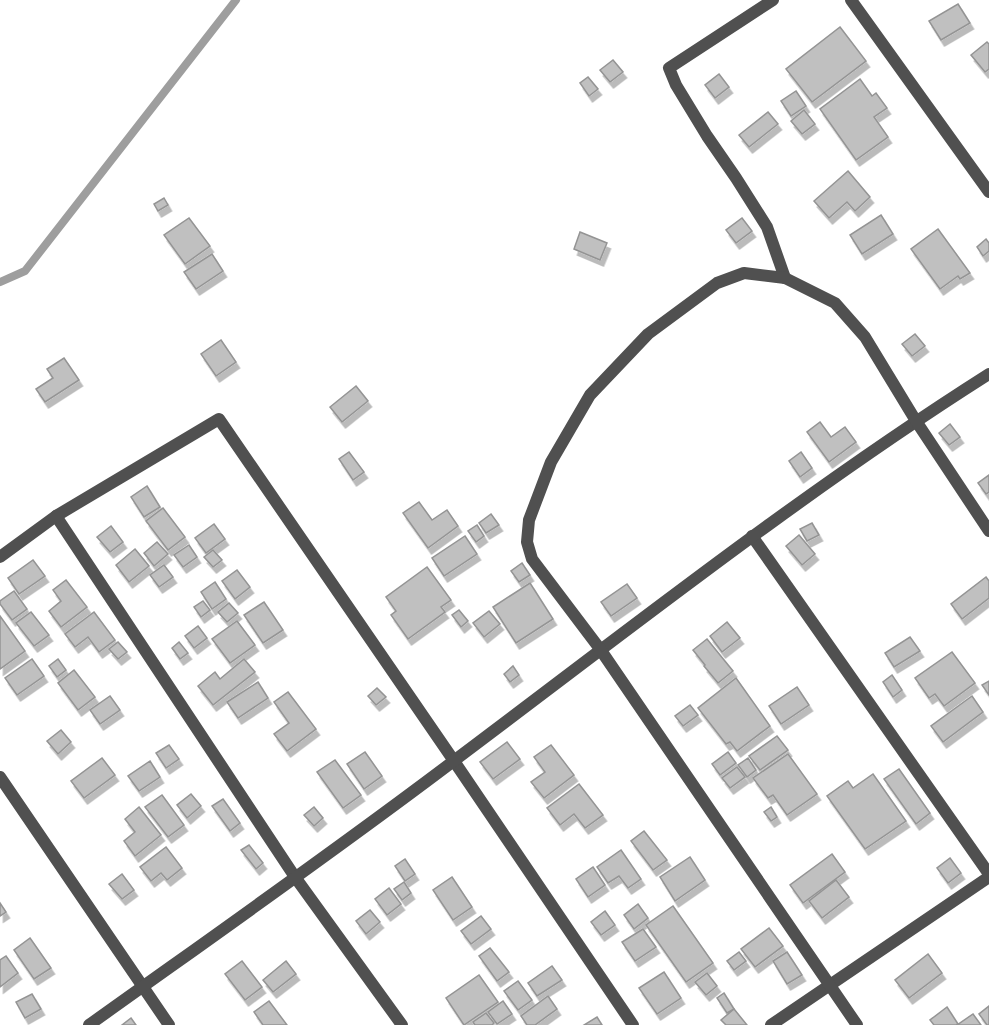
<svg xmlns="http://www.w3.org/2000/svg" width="989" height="1025" viewBox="0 0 989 1025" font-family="'Nunito Sans',sans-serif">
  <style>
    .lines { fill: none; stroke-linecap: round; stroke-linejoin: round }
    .stream { stroke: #9e9e9e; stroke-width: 8 }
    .building { fill: #c0c0c0; stroke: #949494; stroke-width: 1.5; filter: url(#shadow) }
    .minor { stroke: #505050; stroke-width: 12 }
  </style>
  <defs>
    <filter id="shadow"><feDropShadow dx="3.5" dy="6" stdDeviation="0" flood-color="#0004"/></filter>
  </defs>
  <rect width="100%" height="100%" fill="#fff"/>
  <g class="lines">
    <polyline class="stream" points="0,282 25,271 236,0"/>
  </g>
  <g class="building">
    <polygon points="958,4 970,23 941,40 929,21"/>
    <polygon points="840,27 866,61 812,102 786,69"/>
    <polygon points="987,42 989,44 989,69 985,72 971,55"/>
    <polygon points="613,60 623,72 610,82 600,70"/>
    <polygon points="719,74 729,87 715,98 705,85"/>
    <polygon points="588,77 598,89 589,96 580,83"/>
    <polygon points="860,79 872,96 876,93 887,108 874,117 888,137 856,160 820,109"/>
    <polygon points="796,91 806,106 791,116 781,101"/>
    <polygon points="804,110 815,124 802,134 791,121"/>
    <polygon points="768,112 778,124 749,147 739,135"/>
    <polygon points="848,171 870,197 855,211 847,202 829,218 814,201"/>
    <polygon points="164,198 168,205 158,211 154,204"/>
    <polygon points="881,215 893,234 862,254 850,235"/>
    <polygon points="189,218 210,246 185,264 164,235"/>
    <polygon points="742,218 752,231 736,243 726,230"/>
    <polygon points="938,229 970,273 960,279 958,276 940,289 911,249"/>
    <polygon points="580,232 607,243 600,260 574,249"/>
    <polygon points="986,239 989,243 989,251 983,256 977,247"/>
    <polygon points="212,254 223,271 196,289 184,272"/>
    <polygon points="915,334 925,346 912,356 902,344"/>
    <polygon points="221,340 236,362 216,376 201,354"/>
    <polygon points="64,358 79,380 45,402 36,389 53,378 47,369"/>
    <polygon points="356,386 368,401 342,422 330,407"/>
    <polygon points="820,422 831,437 845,427 856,442 829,462 807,432"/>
    <polygon points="950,424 960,437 949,445 939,433"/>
    <polygon points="349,452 364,472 353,480 339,459"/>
    <polygon points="801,452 812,468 800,477 789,461"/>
    <polygon points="989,475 989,492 986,494 978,483"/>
    <polygon points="147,486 160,507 144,517 131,497"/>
    <polygon points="419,502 432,520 447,510 458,526 428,548 403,513"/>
    <polygon points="163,508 185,537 168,550 146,521"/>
    <polygon points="491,514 499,525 486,533 479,523"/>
    <polygon points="812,523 819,535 807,541 800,529"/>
    <polygon points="214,524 225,539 206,553 195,538"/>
    <polygon points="477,525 484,536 476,542 468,531"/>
    <polygon points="111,526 123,542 110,552 97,537"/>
    <polygon points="799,535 815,554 802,565 786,546"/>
    <polygon points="465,536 477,554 444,576 432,558"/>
    <polygon points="157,542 168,554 154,566 144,553"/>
    <polygon points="189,545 197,557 183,567 174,555"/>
    <polygon points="135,549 149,566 129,582 116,565"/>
    <polygon points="213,550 222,560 213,567 204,557"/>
    <polygon points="33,560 45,576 19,594 8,578"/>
    <polygon points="522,563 530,575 519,582 511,571"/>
    <polygon points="164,565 173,577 159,587 150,575"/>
    <polygon points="427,567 451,600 441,607 445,612 408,639 391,615 396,611 386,597"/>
    <polygon points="237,570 250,587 235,599 222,581"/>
    <polygon points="986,577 989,581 989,598 962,619 951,604"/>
    <polygon points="66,580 87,607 61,627 49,611 61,601 53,590"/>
    <polygon points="215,582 226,599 212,609 201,592"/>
    <polygon points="530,583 553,619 516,643 493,607"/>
    <polygon points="627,584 637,598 611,616 601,602"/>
    <polygon points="14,591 27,609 12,620 0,604 0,601"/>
    <polygon points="203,601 210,610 201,617 194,607"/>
    <polygon points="264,602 283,630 263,643 244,615"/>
    <polygon points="229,603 238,613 227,622 218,612"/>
    <polygon points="459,610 468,621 461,627 452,615"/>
    <polygon points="489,611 500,624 484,637 473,623"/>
    <polygon points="31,612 49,635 34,646 16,623"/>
    <polygon points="94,612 115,640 99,652 88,637 75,647 65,634"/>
    <polygon points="0,616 25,651 0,669"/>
    <polygon points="237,621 255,645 230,663 212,639"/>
    <polygon points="727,622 740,638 722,652 710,636"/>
    <polygon points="198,626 207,638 194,648 185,636"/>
    <polygon points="910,637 920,651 894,667 885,653"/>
    <polygon points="707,639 733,671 718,683 704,666 705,665 693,650"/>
    <polygon points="118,642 127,652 118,659 109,649"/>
    <polygon points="179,642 188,653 180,659 172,648"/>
    <polygon points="952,652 975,683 944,706 935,694 929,698 915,678"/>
    <polygon points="32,659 44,676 17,695 5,678"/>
    <polygon points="58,659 66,670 57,677 49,666"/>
    <polygon points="244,659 255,672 213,705 198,686 215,672 220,679"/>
    <polygon points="513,666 519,675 510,682 504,674"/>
    <polygon points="74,670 95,697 78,710 58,683"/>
    <polygon points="892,675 902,690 893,697 883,682"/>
    <polygon points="736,678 770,726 737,751 730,742 726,744 698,708"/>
    <polygon points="989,681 989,695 982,685"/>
    <polygon points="258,682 268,698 238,718 227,702"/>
    <polygon points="797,687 809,705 781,724 769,706"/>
    <polygon points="377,688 386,697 376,705 368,696"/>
    <polygon points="288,692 316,729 287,751 274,734 289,723 274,702"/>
    <polygon points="110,696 120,710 100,724 90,710"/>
    <polygon points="972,696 983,712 943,742 931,726"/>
    <polygon points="690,705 698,715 683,726 675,716"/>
    <polygon points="61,730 71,742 58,754 47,741"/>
    <polygon points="777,736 788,750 760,770 749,756"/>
    <polygon points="507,742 520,759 493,779 480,762"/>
    <polygon points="169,745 179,759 166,768 156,753"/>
    <polygon points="551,745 574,775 544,798 531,782 545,772 534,757"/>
    <polygon points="365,752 382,776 364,789 347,764"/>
    <polygon points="728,752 736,763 720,775 712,764"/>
    <polygon points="788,754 817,794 787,815 773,795 768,798 753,778"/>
    <polygon points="102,758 115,775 84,798 71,781"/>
    <polygon points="748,758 756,770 747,777 738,765"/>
    <polygon points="335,760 361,795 343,808 317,772"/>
    <polygon points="150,761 160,777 139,791 128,776"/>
    <polygon points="737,767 745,777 730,788 722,778"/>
    <polygon points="899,769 930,813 916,824 884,779"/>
    <polygon points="873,774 906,821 865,849 827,796 848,781 853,788"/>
    <polygon points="579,784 603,815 585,828 574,814 560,825 547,808"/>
    <polygon points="191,794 201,806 187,818 177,805"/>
    <polygon points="162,795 184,825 168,837 145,807"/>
    <polygon points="223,799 240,823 230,831 212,806"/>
    <polygon points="139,807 161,835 135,856 124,841 135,832 125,819"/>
    <polygon points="314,807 323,818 314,826 304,815"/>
    <polygon points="771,807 777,817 771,821 764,812"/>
    <polygon points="644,831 667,860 653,870 631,841"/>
    <polygon points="249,845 263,863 256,869 241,850"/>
    <polygon points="166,847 182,868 167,880 161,873 151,881 140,867"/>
    <polygon points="621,850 641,879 628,888 619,876 608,883 597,867"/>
    <polygon points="832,854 845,872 803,903 790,885"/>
    <polygon points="690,857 705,880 675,901 660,877"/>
    <polygon points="950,858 961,873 948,883 937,868"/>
    <polygon points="405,859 415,874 405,881 395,866"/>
    <polygon points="593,867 605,885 588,897 576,879"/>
    <polygon points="122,874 134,890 122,899 109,884"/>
    <polygon points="452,877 472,907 453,920 433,890"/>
    <polygon points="836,880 849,897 822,918 809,901"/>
    <polygon points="404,882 411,893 402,900 394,889"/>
    <polygon points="389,888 401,904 387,915 375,899"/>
    <polygon points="0,903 6,912 0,916"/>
    <polygon points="638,904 648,918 634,929 624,915"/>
    <polygon points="673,906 713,963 686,982 646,925"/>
    <polygon points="370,910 380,922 366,934 356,921"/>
    <polygon points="605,911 615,925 601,935 591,922"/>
    <polygon points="481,916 491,929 471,944 461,931"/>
    <polygon points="769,928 783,946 755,967 741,949"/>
    <polygon points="643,929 656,947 635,961 622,942"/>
    <polygon points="30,938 51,968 34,979 14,950"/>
    <polygon points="490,948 509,972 497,981 479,956"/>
    <polygon points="739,952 746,961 734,970 727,961"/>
    <polygon points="787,952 802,975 787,984 773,961"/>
    <polygon points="928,954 942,973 909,998 895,980"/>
    <polygon points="6,956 18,973 0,987 0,960"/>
    <polygon points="242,961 262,987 245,1000 225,974"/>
    <polygon points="286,961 296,974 273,992 263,980"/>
    <polygon points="552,966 562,980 537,996 528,983"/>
    <polygon points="664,972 681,998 657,1014 639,988"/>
    <polygon points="707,973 717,986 706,995 695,982"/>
    <polygon points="479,975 498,1002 464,1025 446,998"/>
    <polygon points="518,981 532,1000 518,1010 504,991"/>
    <polygon points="724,993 734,1009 727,1013 717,998"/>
    <polygon points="32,994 41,1009 25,1018 16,1002"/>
    <polygon points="548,996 557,1009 535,1025 527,1025 521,1016"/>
    <polygon points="269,1001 287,1025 263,1025 254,1012"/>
    <polygon points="503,1001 512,1014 497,1024 488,1012"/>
    <polygon points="989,1006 989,1025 987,1025 979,1014"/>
    <polygon points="947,1007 958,1024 956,1025 934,1025 930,1020"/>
    <polygon points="734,1009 747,1025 726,1025 721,1020"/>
    <polygon points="486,1013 494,1023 492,1025 475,1025 473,1022"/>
    <polygon points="973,1014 981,1025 957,1025"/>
    <polygon points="597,1017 602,1025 584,1025"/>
    <polygon points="131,1018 136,1025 122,1025"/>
  </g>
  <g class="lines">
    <g class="minor">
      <polyline points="773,0 669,68 676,85 707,136 736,178 767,227 785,278"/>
      <polyline points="851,0 989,192"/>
      <polyline points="56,516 295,877 402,1025"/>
      <polyline points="752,536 989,874"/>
      <polyline points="0,557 56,516 219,419 454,761 633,1025"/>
      <polyline points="0,777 169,1025"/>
      <path d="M89 1025C212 937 335 851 455 760 631 628 803 492 989 374"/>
      <polyline points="771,1025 989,877"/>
      <polyline points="857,1025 600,649 532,559 527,542 529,520 551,462 590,395 648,334 717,283 744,273 785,278 835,303 865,337 916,421 989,531"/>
    </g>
  </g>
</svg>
